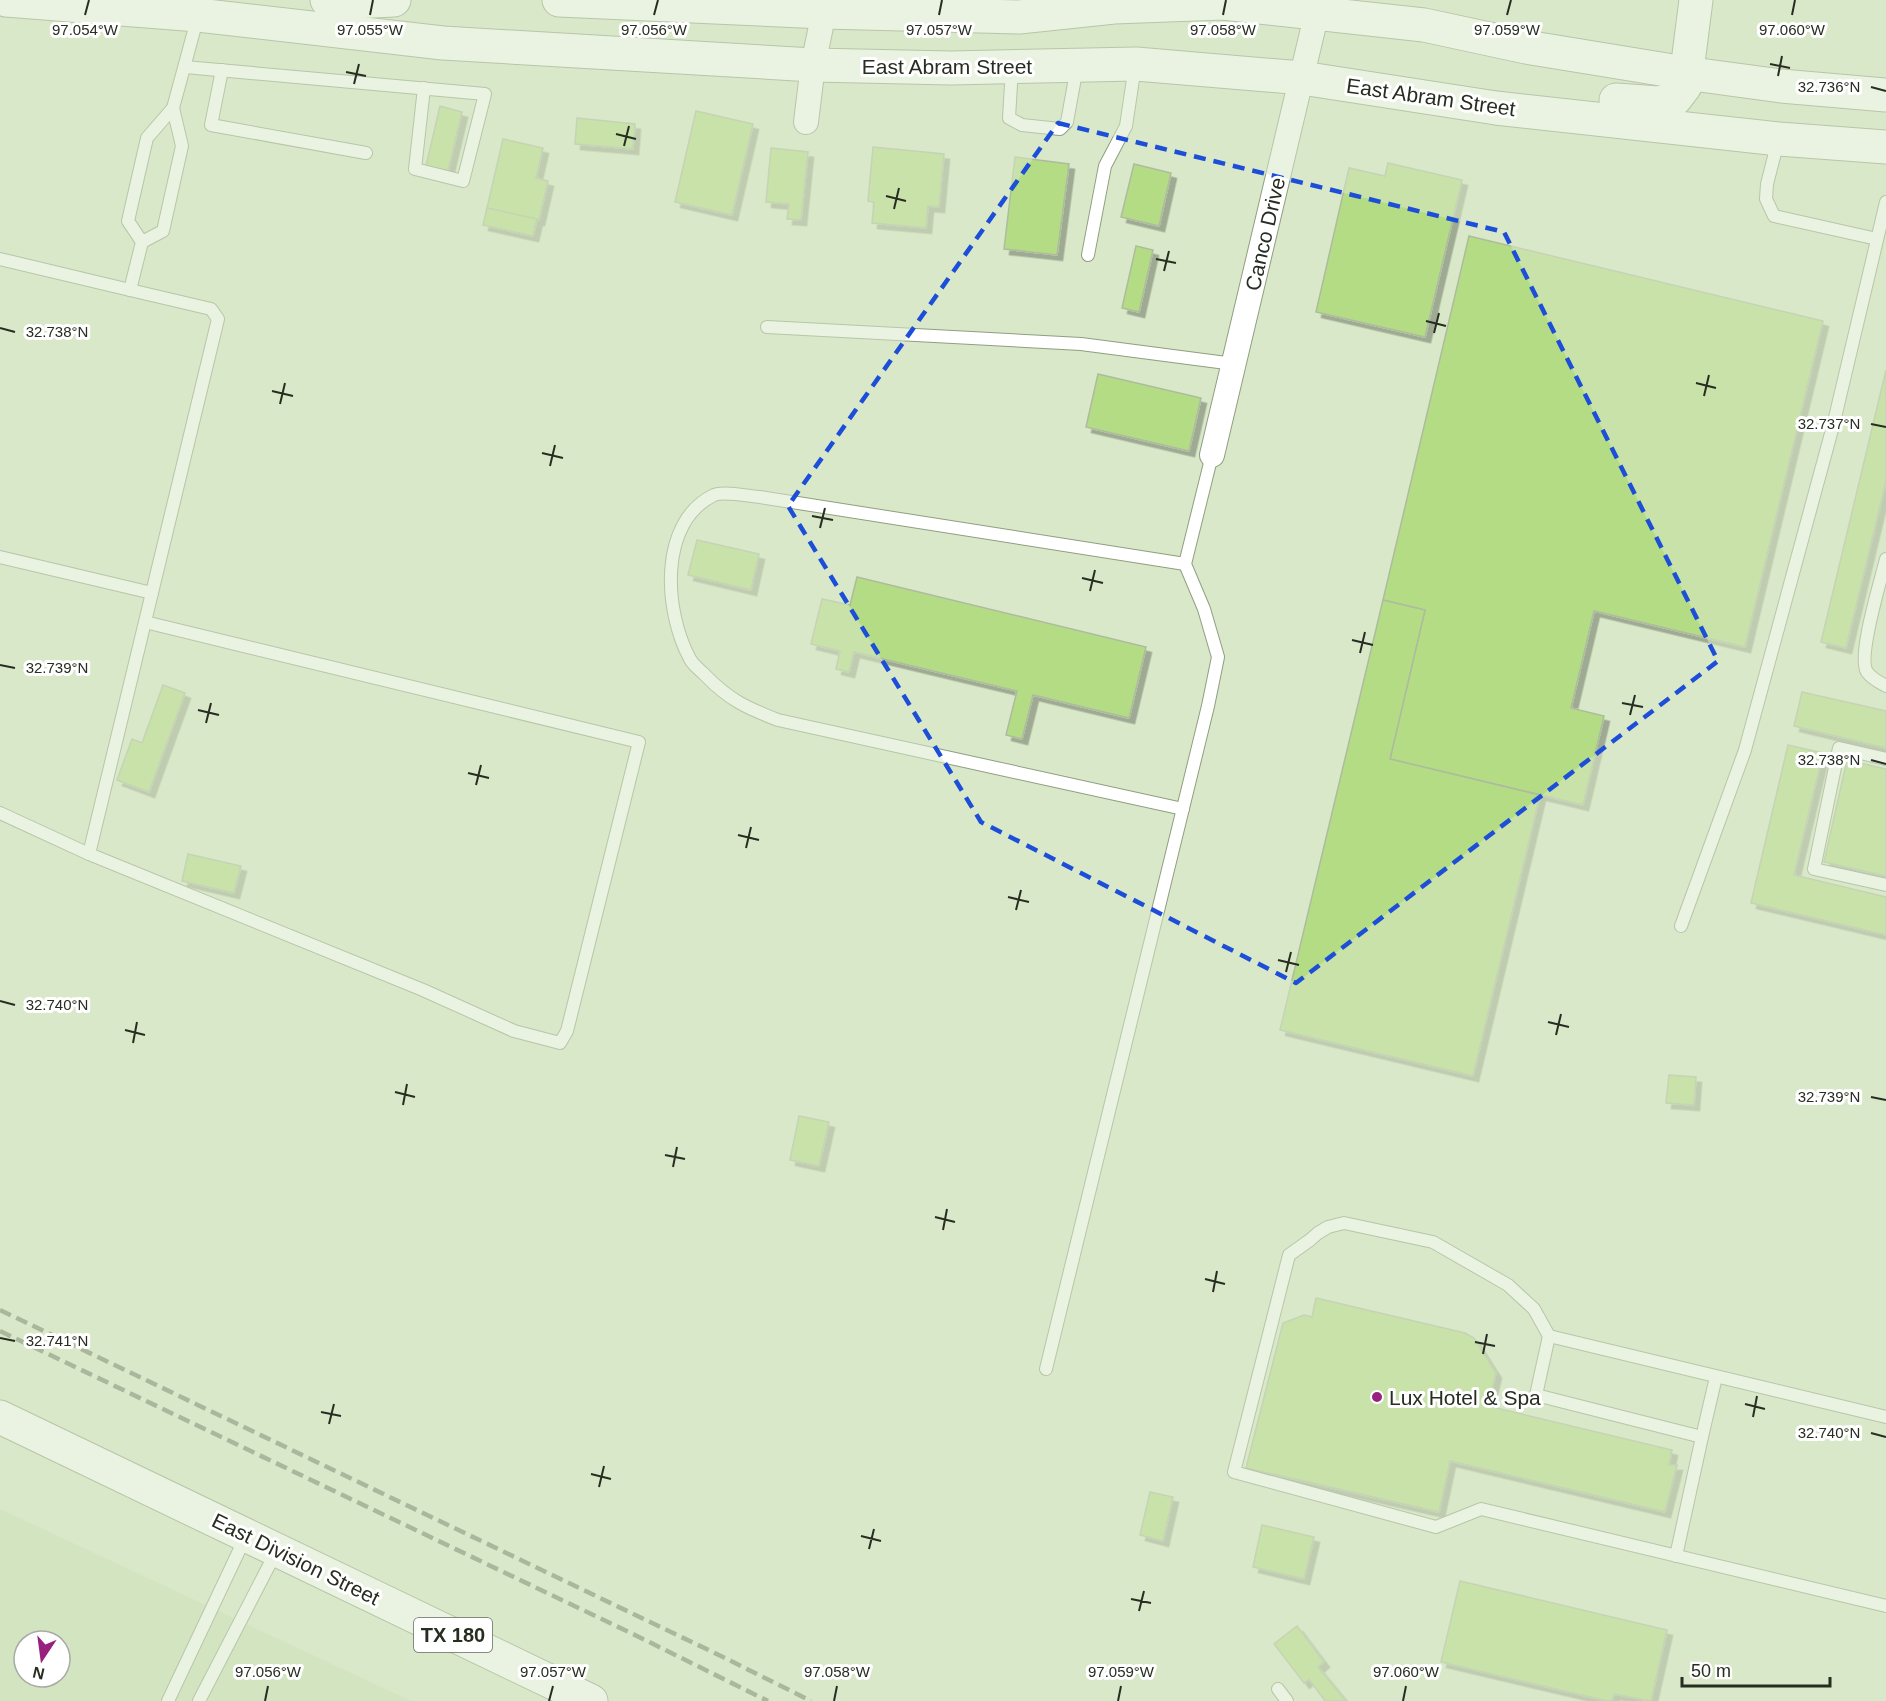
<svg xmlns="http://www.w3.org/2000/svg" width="1886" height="1701" viewBox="0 0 1886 1701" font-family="Arial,sans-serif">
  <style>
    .built { fill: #cddfb9; fill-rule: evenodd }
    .building { fill: #b4dc85; stroke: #adbc9e; stroke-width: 1.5; filter: url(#shadow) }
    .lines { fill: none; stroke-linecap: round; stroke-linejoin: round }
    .lane-casing { stroke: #909e81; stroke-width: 14 }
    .street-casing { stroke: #909e81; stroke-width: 26 }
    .secondary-casing { stroke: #909e81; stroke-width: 35 }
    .primary-casing { stroke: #909e81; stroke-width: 35 }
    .lane { stroke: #fff; stroke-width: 12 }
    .street { stroke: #fff; stroke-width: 24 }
    .secondary { stroke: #fff; stroke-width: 33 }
    .primary { stroke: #fff; stroke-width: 33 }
    .rail { stroke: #727c68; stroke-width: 4.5; stroke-dasharray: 12 6; stroke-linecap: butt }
    .marked { fill: none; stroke: #1d4ed8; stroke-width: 4.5; stroke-dasharray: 12 8; stroke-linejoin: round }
    .ticks { fill: none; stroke: #272d21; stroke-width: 2 }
    .poi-dot { fill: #97217d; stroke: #fff; stroke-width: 2 }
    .labels { text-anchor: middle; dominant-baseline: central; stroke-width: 6; stroke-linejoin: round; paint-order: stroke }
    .shield { fill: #fff; stroke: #686c64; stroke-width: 1.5 }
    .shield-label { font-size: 20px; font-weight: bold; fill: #272d21 }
    .street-label { font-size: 21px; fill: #272d21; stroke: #fff }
    .poi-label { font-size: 21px; fill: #272d21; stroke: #fff; text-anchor: start }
    .ticks-label { font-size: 15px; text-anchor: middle; fill: #272d21; stroke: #fff; stroke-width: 6; stroke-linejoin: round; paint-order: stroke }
  </style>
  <defs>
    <filter id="shadow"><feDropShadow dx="5.5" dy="5.5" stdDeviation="0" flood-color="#0004"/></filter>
  </defs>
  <rect width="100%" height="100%" fill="#d9e8c9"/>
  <path class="built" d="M0 1509 411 1701H0ZM24 1641H60V1677H24Z"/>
  <g class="building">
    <polygon points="440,106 462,112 448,171 426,166"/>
    <polygon points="696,111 753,124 732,215 675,202"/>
    <polygon points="577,118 635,124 633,149 575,144"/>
    <polygon points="503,139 543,148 536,178 548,181 539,220 487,208"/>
    <polygon points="873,147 944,154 939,207 928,206 926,228 872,223 874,202 868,201"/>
    <polygon points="771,148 808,152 801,220 787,219 789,204 766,202"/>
    <polygon points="1015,157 1069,164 1057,255 1004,249"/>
    <polygon points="1388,163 1462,180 1425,337 1316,312 1349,168 1385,176"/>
    <polygon points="1134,164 1171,173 1159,226 1121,217"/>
    <polygon points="487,208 537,219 533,236 483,225"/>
    <polygon points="1469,236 1823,321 1745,647 1594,611 1571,708 1604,716 1583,805 1390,759 1425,610 1383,600"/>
    <polygon points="1136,246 1153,250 1139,312 1122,308"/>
    <polygon points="1886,370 1886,481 1846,648 1821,642"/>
    <polygon points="1098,374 1201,398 1189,451 1086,427"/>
    <polygon points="697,540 759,554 751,590 688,575"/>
    <polygon points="857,577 1146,647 1129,718 1033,695 1022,739 1006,735 1017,691 854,652 849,672 836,669 840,651 811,644 822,599 850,605"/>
    <polygon points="1383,600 1425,610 1390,759 1540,795 1473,1076 1280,1030"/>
    <polygon points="163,685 185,693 149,792 117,780 132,739 142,743"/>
    <polygon points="1802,692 1886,711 1886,748 1794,726"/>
    <polygon points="1788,745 1823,753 1794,875 1886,897 1886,935 1751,903"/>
    <polygon points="1847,760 1886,769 1886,876 1824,862"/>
    <polygon points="188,854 241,866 234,893 182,881"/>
    <polygon points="1669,1075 1696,1077 1694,1105 1666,1103"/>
    <polygon points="799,1116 829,1122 819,1166 790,1160"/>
    <polygon points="1316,1298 1465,1333 1474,1338 1496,1373 1488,1406 1672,1450 1669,1465 1677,1465 1665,1512 1450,1461 1439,1512 1246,1468 1283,1323 1304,1315 1312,1317"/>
    <polygon points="1150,1492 1173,1497 1163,1541 1140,1535"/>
    <polygon points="1262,1525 1314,1537 1304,1579 1253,1567"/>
    <polygon points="1460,1581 1667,1630 1651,1701 1614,1694 1612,1701 1607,1701 1441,1662"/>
    <polygon points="1297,1626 1324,1662 1318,1667 1346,1701 1325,1701 1309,1679 1304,1683 1274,1644"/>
  </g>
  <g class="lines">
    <g class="lane-casing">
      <g id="lane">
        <polyline points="185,67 485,94 463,181 415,169 424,88"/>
        <polyline points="1012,68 1009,118 1022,125 1060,129 1067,122 1077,67"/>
        <polyline points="222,70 211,125 366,153"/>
        <polyline points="1778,141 1767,184 1766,199 1774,216 1877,239"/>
        <polyline points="142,242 163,231 182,146 173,108"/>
        <polyline points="1088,255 1105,166 1126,126 1135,66"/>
        <polyline points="0,259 130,290"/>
        <polyline points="767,327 1081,344 1234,364"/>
        <polyline points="0,557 152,593"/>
        <path d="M1886 559C1881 580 1857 656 1867 672 1872 679 1879 682 1886 686"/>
        <polyline points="145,622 639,742 567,1031 560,1043 514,1031 423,990 89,854 218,319 211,309 130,290 142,242 128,221 147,138 173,108 198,16"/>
        <polyline points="1886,759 1839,748 1814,869 1886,885"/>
        <path d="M1183 809 778 720C747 708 729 700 705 675 700 670 693 665 690 659 664 611 658 522 714 495 723 491 749 496 760 497L1185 564"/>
        <polyline points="0,813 89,854"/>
        <polyline points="1681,926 1745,750 1833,426 1886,202"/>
        <polyline points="1549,1336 1536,1395 1702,1437 1676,1556"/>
        <polyline points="1046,1369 1208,706 1218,657 1204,609 1185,564 1212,455"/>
        <polyline points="1886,1417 1549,1336 1534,1309 1508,1285 1433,1242 1344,1223 1328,1227 1318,1233 1310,1240 1289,1255 1234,1472 1436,1527 1481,1509 1886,1606"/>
        <polyline points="1702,1437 1716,1377"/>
        <polyline points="1278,1689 1287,1701"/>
        <polyline points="168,1701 246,1536"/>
        <polyline points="199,1701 277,1550"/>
      </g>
    </g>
    <g class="street-casing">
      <g id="street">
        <polyline points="806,122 813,65 824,12"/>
        <polyline points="1212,455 1317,12"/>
      </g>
    </g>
    <g class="secondary-casing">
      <g id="secondary">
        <polyline points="6,0 198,15 443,43 813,65 951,68 1136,64 1302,78 1496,108 1779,139 1886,147"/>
        <polyline points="327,0 351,2 394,0"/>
        <polyline points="559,0 824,12 1019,17 1114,7 1223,3 1424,25 1526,47 1685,73 1781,86 1886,95"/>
        <polyline points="1616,100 1658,103 1675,99 1685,86 1696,0"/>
      </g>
    </g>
    <g class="primary-casing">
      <polyline id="primary" points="0,1417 591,1701"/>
    </g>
    <use href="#lane" class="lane"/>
    <use href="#street" class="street"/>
    <use href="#secondary" class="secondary"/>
    <use href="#primary" class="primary"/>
    <g class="rail">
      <polyline points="0,1310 723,1657 811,1701"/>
      <polyline points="0,1331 635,1635 768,1701"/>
    </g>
  </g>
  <path d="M0 0H1886V1701H0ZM1058 123 1504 232 1718 661 1296 983 981 822 788 506Z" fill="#d9e8c9" fill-opacity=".55" fill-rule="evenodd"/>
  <path class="marked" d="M1058 123 1504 232 1718 661 1296 983 981 822 788 506Z"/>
  <path class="ticks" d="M85 15 89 0M370 15 373 0M654 15 658 0M939 15 942 0M1223 15 1226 0M1507 15 1511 0M1792 15 1795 0M1770 64 1790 68M346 72 366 76M1778 76 1782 56M354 84 359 64M1871 87 1886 91M616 134 636 139M624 146 629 126M886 196 906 201M894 209 899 188M1156 259 1176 263M1164 271 1169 251M1426 321 1446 326M0 328 15 332M1434 333 1439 313M1696 383 1716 388M272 391 293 396M1704 396 1709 375M280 404 285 383M1871 424 1886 427M542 453 563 458M550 466 555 445M812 516 833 520M820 528 825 508M1082 578 1103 583M1090 591 1095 570M1352 640 1373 645M1360 653 1365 632M0 665 15 668M1622 703 1643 707M198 710 219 715M1630 715 1635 695M206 723 211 703M1871 760 1886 764M468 773 489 778M476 785 481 765M738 835 759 840M746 848 751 827M1008 897 1029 902M1016 910 1021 890M1278 960 1299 965M1286 972 1291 952M0 1001 15 1005M1548 1022 1569 1027M125 1030 145 1035M1556 1035 1561 1014M133 1043 137 1022M395 1092 415 1097M1871 1097 1886 1100M403 1105 407 1084M665 1155 685 1159M673 1167 677 1147M935 1217 955 1222M943 1230 947 1209M1205 1279 1225 1284M1213 1292 1217 1271M0 1338 15 1341M1475 1342 1495 1346M1483 1354 1487 1334M1745 1404 1765 1409M321 1412 341 1416M1753 1417 1757 1396M329 1424 334 1404M1871 1433 1886 1437M591 1474 611 1479M599 1487 604 1466M861 1536 881 1541M869 1549 874 1529M1131 1599 1151 1603M1139 1611 1144 1591M265 1701 268 1686M549 1701 553 1686M834 1701 837 1686M1118 1701 1121 1686M1403 1701 1406 1686"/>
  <circle class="poi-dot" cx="1377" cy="1397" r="6"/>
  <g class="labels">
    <rect class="shield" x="414" y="1618" width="78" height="34" rx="4.5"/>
    <g class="shield-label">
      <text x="453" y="1635">TX 180</text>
    </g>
    <g class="street-label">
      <text x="947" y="66">East Abram Street</text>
      <text transform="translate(1431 97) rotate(8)">East Abram Street</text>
      <text transform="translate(1265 234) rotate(-77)">Canco Drive</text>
      <text transform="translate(296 1559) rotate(26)">East Division Street</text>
    </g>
    <g class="poi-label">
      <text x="1389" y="1397">Lux Hotel &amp; Spa</text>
    </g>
  </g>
  <g class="ticks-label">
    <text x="85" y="35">97.054°W</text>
    <text x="654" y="35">97.056°W</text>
    <text x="939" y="35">97.057°W</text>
    <text x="1223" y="35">97.058°W</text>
    <text x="1507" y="35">97.059°W</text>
    <text x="1792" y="35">97.060°W</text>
    <text x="370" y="35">97.055°W</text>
    <text x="1829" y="92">32.736°N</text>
    <text x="57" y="337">32.738°N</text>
    <text x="1829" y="429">32.737°N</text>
    <text x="57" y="673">32.739°N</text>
    <text x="1829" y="765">32.738°N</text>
    <text x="57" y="1010">32.740°N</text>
    <text x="1829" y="1102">32.739°N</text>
    <text x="57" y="1346">32.741°N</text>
    <text x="1829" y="1438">32.740°N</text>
    <text x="268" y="1677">97.056°W</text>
    <text x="553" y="1677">97.057°W</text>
    <text x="837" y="1677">97.058°W</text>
    <text x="1121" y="1677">97.059°W</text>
    <text x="1406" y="1677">97.060°W</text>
  </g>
  <g transform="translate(42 1659) rotate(193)"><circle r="28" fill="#ffffff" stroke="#a9aba6" stroke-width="1.5"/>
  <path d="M0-4.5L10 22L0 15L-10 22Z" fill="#97217d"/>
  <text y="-9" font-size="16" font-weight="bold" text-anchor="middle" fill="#272d21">N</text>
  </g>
  <path d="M1682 1677v9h148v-9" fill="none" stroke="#272d21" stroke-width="3"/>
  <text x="1691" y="1677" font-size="18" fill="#272d21" stroke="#ffffff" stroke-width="4.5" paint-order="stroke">50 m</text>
</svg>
